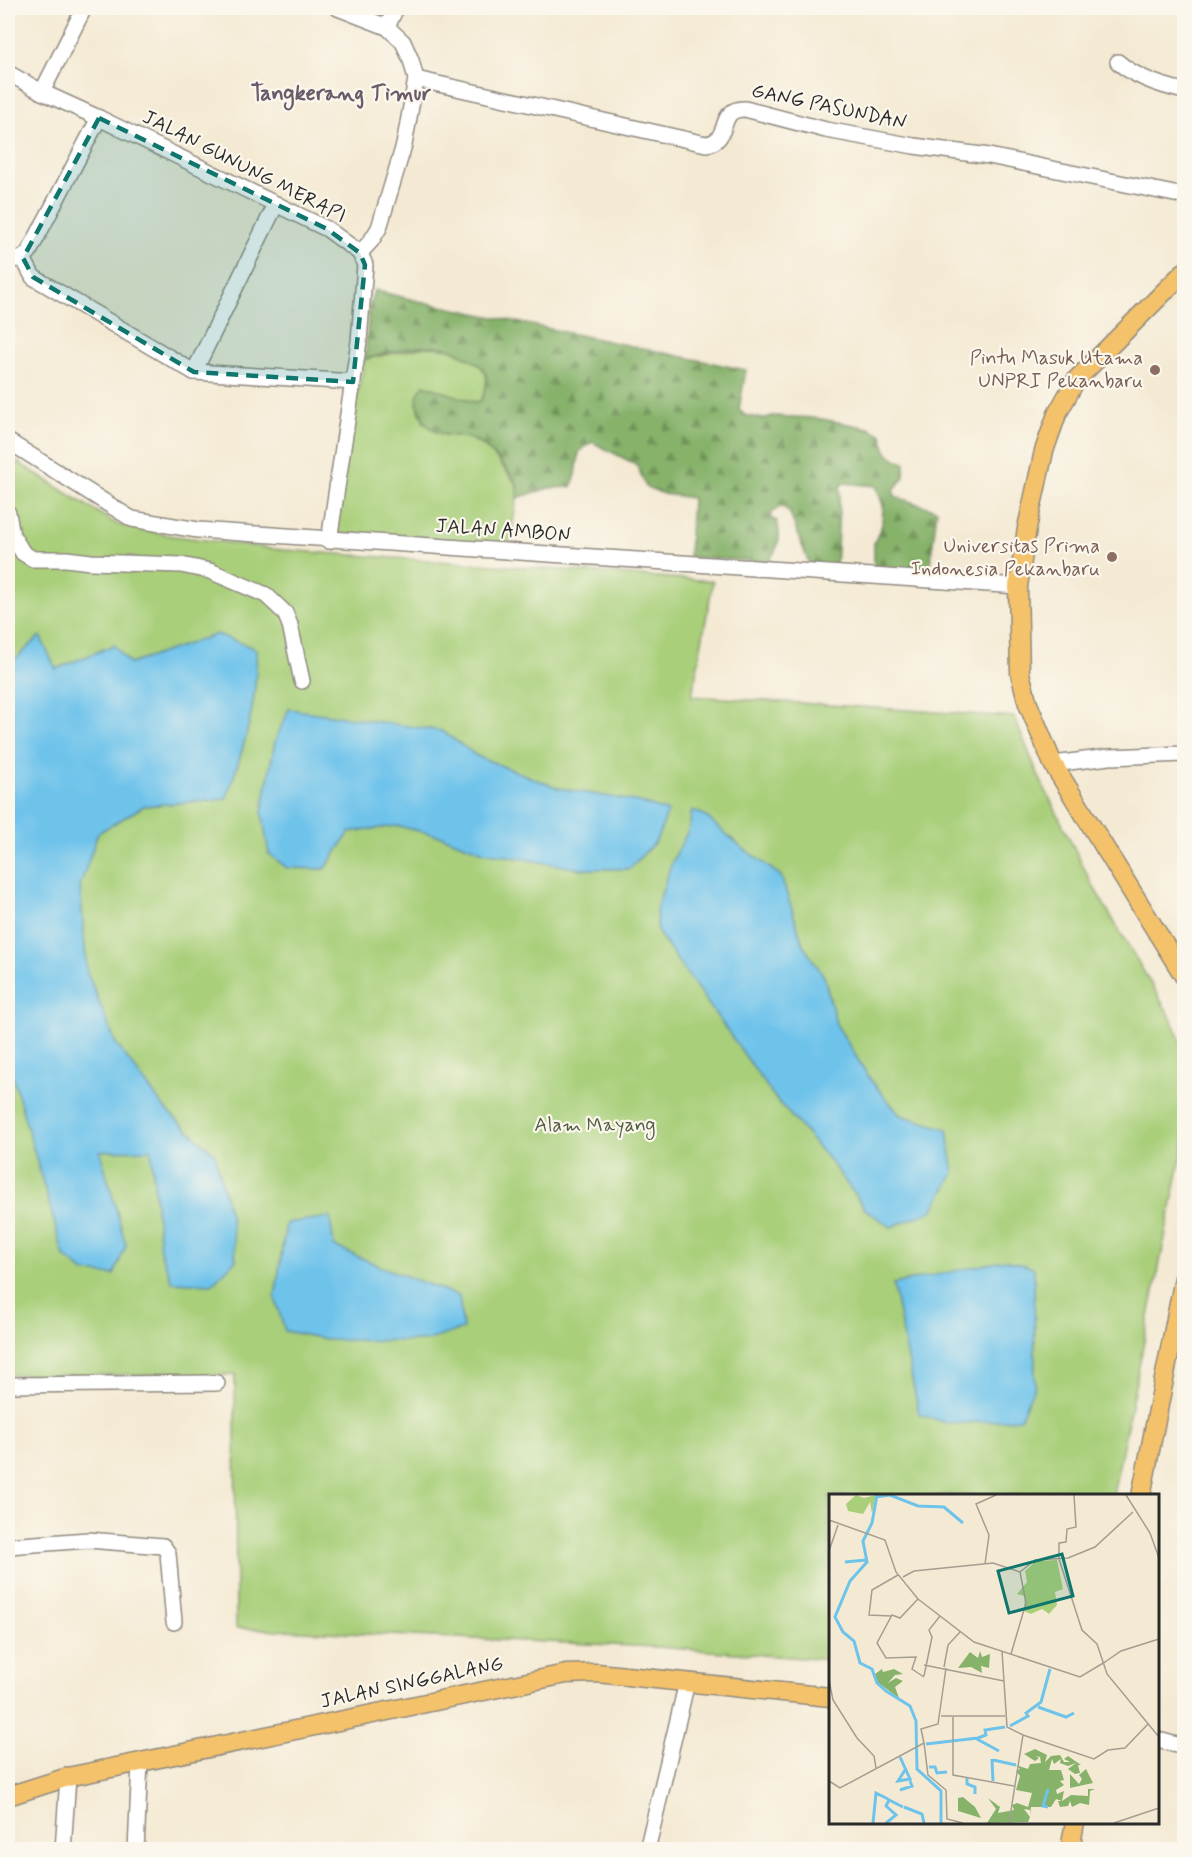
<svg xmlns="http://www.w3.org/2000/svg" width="1192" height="1857" viewBox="0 0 1192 1857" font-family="Mynerve,sans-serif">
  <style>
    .green { fill: #a9cf7a; stroke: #6a7d52; stroke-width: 1.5 }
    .forest { fill: url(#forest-firs); stroke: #586e4a; stroke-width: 1.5 }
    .water { fill: #6ec3eb; stroke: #4c778b; stroke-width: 1.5 }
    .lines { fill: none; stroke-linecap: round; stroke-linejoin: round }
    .minor-casing { stroke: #908a80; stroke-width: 18 }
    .major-casing { stroke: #908a80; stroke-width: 21 }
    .minor { stroke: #fff; stroke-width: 15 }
    .major { stroke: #f4c26a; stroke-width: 18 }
    .marked { fill: #0f766e; fill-opacity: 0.2; stroke: #0f766e; stroke-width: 4.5; stroke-dasharray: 12 8; stroke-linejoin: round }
    .education-dot { fill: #8d6e63; stroke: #fbf7ec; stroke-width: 2 }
    .labels { text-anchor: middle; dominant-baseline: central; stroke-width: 4.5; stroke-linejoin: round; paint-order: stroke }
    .street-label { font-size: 20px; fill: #2b2b2b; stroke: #fbf7ec }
    .education-label { font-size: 20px; fill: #785e54; stroke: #fbf7ec; text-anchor: end }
    .park-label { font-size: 20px; fill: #515c43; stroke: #fbf7ec }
    .quarter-label { font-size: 22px; font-weight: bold; fill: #6a5b6a; stroke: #fbf7ec }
    .inset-river { fill: none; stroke: #6ec3eb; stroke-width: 3 }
    .inset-road { fill: none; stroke: #a49e90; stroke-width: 1.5 }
    .view { fill: #0f766e; fill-opacity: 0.15; stroke: #0f766e; stroke-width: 3 }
    .inset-edge { fill: none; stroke: #2b2b2b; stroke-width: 3 }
  </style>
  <defs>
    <pattern id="forest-firs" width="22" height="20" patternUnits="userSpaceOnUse" patternTransform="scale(1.5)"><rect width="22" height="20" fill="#86b26a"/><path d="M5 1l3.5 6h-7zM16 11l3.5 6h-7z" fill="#6e9157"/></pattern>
  </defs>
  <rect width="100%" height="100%" fill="#fbf7ec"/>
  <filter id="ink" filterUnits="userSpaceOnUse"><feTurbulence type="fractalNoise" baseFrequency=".0167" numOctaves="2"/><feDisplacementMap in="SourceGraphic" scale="12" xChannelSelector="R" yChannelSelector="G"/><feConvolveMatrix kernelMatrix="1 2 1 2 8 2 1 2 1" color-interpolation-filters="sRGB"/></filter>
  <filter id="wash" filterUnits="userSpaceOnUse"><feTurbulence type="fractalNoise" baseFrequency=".008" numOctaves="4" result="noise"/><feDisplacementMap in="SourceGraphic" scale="24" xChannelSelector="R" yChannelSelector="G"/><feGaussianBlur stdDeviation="1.35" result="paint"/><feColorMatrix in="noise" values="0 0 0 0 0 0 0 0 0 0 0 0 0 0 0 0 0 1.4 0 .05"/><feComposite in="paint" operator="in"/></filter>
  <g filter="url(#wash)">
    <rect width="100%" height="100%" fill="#f4ead4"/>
    <g class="green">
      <polygon points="426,347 451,349 480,364 487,373 487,384 481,401 474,402 424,385 417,403 424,423 444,435 466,437 479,443 491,452 517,485 517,498 509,548 336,534 346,445 365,359"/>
      <polygon points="8,456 118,525 167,535 283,550 713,581 692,696 1014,717 1040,779 1093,886 1170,1016 1184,1049 1184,1143 1113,1495 830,1496 830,1660 656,1647 236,1628 235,1375 8,1375"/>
    </g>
    <path class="forest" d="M374 290 422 302 746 370 739 409 744 415 763 419 772 416 816 418 869 428 882 435C885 454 887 456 905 463L904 477 893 491 896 497 937 510 929 575 874 568V543L882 525 883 505 876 486 843 483 840 487 836 568 810 566 789 511 781 506 772 513 770 518 777 521C782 538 778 549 768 562L689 557 692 498 664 494 646 487 637 465 592 442 579 452 576 475 571 487 549 488 517 498C517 494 518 488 517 484 514 476 488 448 480 443 455 428 433 447 419 410 416 400 416 393 424 385L474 402 481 401C489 380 491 370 470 359 464 356 459 352 453 350 429 340 389 353 365 359L369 307Z"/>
    <g class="water">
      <path d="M217 634 256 649C259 700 243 752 226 799L144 806 98 833 80 886 87 972 116 1044 166 1110 215 1154 231 1220 236 1260 212 1284 172 1282 160 1251 151 1150 100 1151 126 1245 114 1275 84 1272 64 1256 8 1060V666L40 636 56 669 114 645 130 664Z"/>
      <polygon points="289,709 442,731 477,756 558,788 639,802 668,812 656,841 629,869 580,869 484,852 441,836 397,826 350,832 325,869 287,868 269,854 262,812 275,741"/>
      <polygon points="692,810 704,815 740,846 781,876 804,947 824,976 836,1024 870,1079 900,1115 947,1129 954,1173 932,1211 891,1227 866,1210 830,1161 773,1095 658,933 656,910 672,862 689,829"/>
      <polygon points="330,1217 334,1246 382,1267 459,1296 463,1329 425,1341 331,1340 285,1331 275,1298 286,1223"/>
      <polygon points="1006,1260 1034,1268 1035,1385 1020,1419 949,1424 919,1414 893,1284"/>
    </g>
  </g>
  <g filter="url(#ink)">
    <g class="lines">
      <g class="minor-casing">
        <g id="minor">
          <polyline points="338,8 387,27 403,42 411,60 416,79 404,145 379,228 371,241 360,253"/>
          <polyline points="387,27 396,8"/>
          <path d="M1118 62C1135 77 1162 86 1184 91"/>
          <polyline points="8,73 42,92 99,118 327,229 360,253 365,265 359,341 329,541"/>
          <path d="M416 79 706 144C732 141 716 108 745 109L826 130 914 146 989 156 1184 196"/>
          <polyline points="42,92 84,8"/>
          <polyline points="23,258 33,277 194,372 353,382"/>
          <polyline points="8,261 23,258 29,252 99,118"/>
          <polyline points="194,372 276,204"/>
          <polyline points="8,441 132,519 198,530 1018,586"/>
          <polyline points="8,513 12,535 23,553 33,559 66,559 91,562 181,565 210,571 266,595 285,613 290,625 302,681"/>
          <polyline points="1053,764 1109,757 1184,754"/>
          <polyline points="8,1385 217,1383"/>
          <polyline points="8,1546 88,1540 163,1546 168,1553 174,1622"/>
          <polyline points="1158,1740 1184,1747"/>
          <polyline points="63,1850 68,1777"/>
          <polyline points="136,1850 140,1762"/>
          <polyline points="647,1850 687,1682"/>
        </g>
      </g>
      <g class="major-casing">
        <g id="major">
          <polyline points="1184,272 1076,380 1057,414 1044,451 1027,528 1018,586 1020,673 1028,704 1053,764 1184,976"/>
          <polyline points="1141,1496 1184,1278"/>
          <polyline points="8,1796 68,1777 566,1674 597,1673 830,1697"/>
          <polyline points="1070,1850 1075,1822"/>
        </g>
      </g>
      <use href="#minor" class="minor"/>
      <use href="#major" class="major"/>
    </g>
  </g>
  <path class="marked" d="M99 118 327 229 360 253 365 265 353 382 194 372 33 277 23 258Z"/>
  <g class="education-dot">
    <circle cx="1155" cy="370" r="6"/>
    <circle cx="1112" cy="557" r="6"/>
  </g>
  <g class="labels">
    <g class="street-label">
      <text transform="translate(829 107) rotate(12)">GANG PASUNDAN</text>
      <text transform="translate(244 167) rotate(27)">JALAN GUNUNG MERAPI</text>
      <text transform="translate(503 531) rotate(4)">JALAN AMBON</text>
      <text transform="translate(412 1683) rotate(-12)">JALAN SINGGALANG</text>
    </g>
    <g class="education-label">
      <text x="1143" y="358">Pintu Masuk Utama<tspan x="1143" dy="23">UNPRI Pekanbaru</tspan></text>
      <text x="1100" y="546">Universitas Prima<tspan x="1100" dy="23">Indonesia Pekanbaru</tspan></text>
    </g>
    <g class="park-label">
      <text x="595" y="1125">Alam Mayang</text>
    </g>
    <g class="quarter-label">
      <text x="341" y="94">Tangkerang Timur</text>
    </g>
  </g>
  <g transform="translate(829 1494)">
    <rect width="330" height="330" fill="#f4ead4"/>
    <path d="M228 66 234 95 226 98 228 111 220 120 213 115 202 120 195 117 196 102 188 100 198 88 196 77 207 67Z" fill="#a9cf7a"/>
    <path d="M151 157 153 163 161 160 160 174 152 172 153 179 142 173 129 174 141 158 149 164ZM53 175 54 178 65 175 74 180 66 181 59 189 67 184 74 187 66 193 70 204 48 188 46 180ZM206 255 218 261 216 268 222 262 231 261 235 268H241L235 265 239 262 252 271H249L251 279 246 280 239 275 247 269 239 272 231 269 232 265 225 270 223 265 220 276H232L235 286 231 287 235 291 227 296 228 300 235 297 233 307 242 301 259 302V295H266L261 297 260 311 251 309 243 313 241 307 239 312 231 313 229 307H233L227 305 222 313H202L201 321V316L195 315 201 323 199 328 158 329 167 315 159 304 171 313 169 319 185 316 183 311 188 309 199 313 203 299 187 296 191 282 187 277 191 275 187 271 199 275 201 270 212 269 211 263 207 262 210 264 206 267 195 260ZM257 275 264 289 241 294V280L250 290 253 285 250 281ZM134 303 146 313 152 324 129 317V304Z" fill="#86b26a"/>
    <path d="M27 1 35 4 47 1 43 19 41 8 34 20 19 17 17 10Z" fill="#a9cf7a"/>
    <path class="inset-river" d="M48 1 43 29 34 47 38 68 21 87 6 123 14 138 25 147 31 169 43 175 48 189 57 197 81 212 87 227 88 275 112 297V329M47 3 61 1 89 12 115 13 134 29M16 68 37 66M209 213 237 223 245 219M181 232 199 222 197 219 212 208 221 175M146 244 170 257M97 250 149 244 157 241 156 236 176 233M71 263 81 285 69 287 76 276M163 265 164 287M164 266 187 271M100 273H106L108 279 118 278M138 284V290L146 293V300M219 295 214 312 219 313M71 296 83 292 81 287M75 313 93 320 95 329M44 329 47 299 59 305M57 329 67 321 57 312 60 306 74 313"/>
    <path class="inset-road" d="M297 1 321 39 330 64M0 26 56 46 67 78 89 105 145 148 251 183 276 168M0 57 9 31M230 65V49L237 48 238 35 247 33 245 1M230 65 253 136 268 150 278 180 330 243M156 70 160 41 147 10 167 1M74 83 85 77 164 69 191 78 206 66 239 64 266 53 304 18M89 105 71 124 63 121 48 149 57 164 87 163 83 175 95 183M62 122 40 121 43 96 69 81M173 157 178 233 194 241 180 329M182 160 197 109 191 78M276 168 292 157 330 145M95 171 175 187M115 173 119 151 131 138M95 182 103 143 100 136 111 122M0 186 4 206 28 244 45 262 47 274M112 222H176M124 223V281L185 292M194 241 265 265 279 256 296 254 319 230M95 249 92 235 109 230 117 174M0 287 11 294 95 249 99 281 117 296 118 325 134 329M285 329 330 314"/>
    <path class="view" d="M233 60 244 102 180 119 169 77Z"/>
    <rect width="330" height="330" class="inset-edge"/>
  </g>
  <rect width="1192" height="1857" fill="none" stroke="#fbf7ec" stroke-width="30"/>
</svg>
